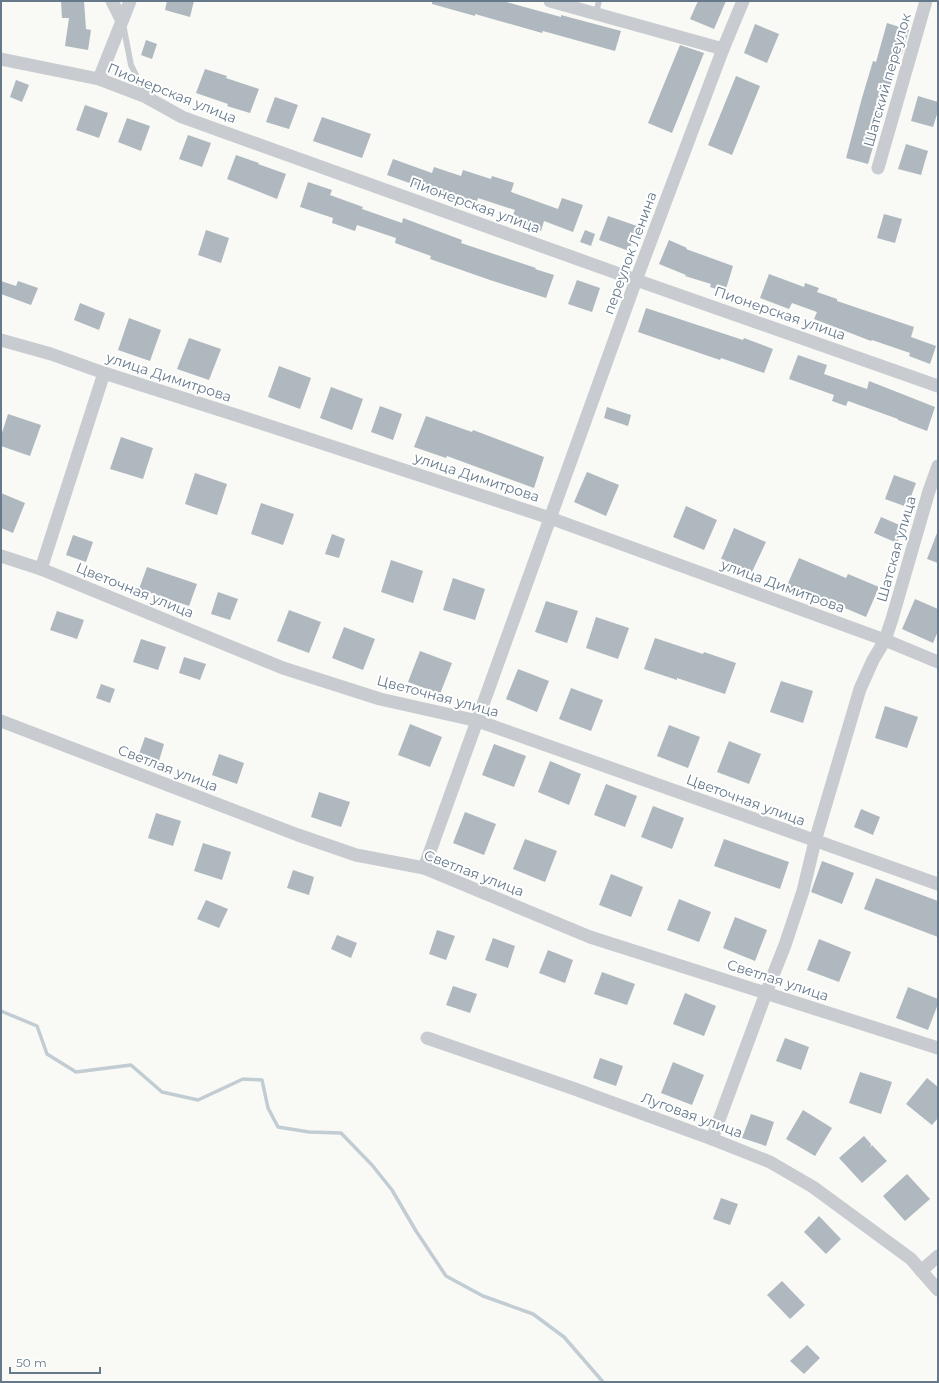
<svg xmlns="http://www.w3.org/2000/svg" width="939" height="1383" viewBox="0 0 939 1383" font-family="Montserrat,sans-serif">
  <style>
    .lines { fill: none; stroke-linecap: round; stroke-linejoin: round }
    .stream { stroke: #c1cdd2; stroke-width: 3.5 }
    .building { fill: #afb8be }
    .lane { stroke: #c8ccd0; stroke-width: 6 }
    .street { stroke: #c8ccd0; stroke-width: 13 }
    .labels { text-anchor: middle; dominant-baseline: central; stroke-width: 4; stroke-linejoin: round; paint-order: stroke }
    .street-label { font-size: 14px; fill: #65798a; stroke: #fff }
  </style>
  <rect width="100%" height="100%" fill="#f9f9f6"/>
  <g class="lines">
    <polyline class="stream" points="1,1011 37,1026 47,1054 76,1072 131,1065 162,1092 198,1100 243,1079 262,1080 268,1108 278,1127 309,1132 341,1133 372,1165 392,1190 416,1231 446,1276 483,1296 533,1314 564,1337 603,1382"/>
  </g>
  <g class="building">
    <polygon points="61,1 84,1 86,29 91,30 88,50 65,46 69,18 62,18"/>
    <polygon points="167,1 194,1 190,17 165,10"/>
    <polygon points="432,1 503,1 561,17 561,15 621,31 615,51 543,31 542,33 475,14 475,16 432,4"/>
    <polygon points="698,1 726,1 714,29 690,19"/>
    <polygon points="887,23 909,30 902,54 900,54 874,139 875,140 868,164 846,158 862,98 873,61 876,62"/>
    <polygon points="755,24 779,34 767,63 744,53"/>
    <polygon points="146,40 157,44 152,59 141,55"/>
    <polygon points="680,45 704,53 672,133 648,123"/>
    <polygon points="205,69 227,76 226,78 259,89 250,113 227,106 228,104 196,93"/>
    <polygon points="736,76 760,86 732,155 708,145"/>
    <polygon points="16,80 29,85 22,102 10,97"/>
    <polygon points="918,96 938,102 938,111 933,127 911,121"/>
    <polygon points="275,97 298,105 289,129 266,122"/>
    <polygon points="85,105 108,113 99,138 76,130"/>
    <polygon points="322,117 371,134 362,158 313,141"/>
    <polygon points="127,118 150,126 141,151 118,142"/>
    <polygon points="188,135 211,143 202,167 179,159"/>
    <polygon points="906,144 928,151 921,175 898,169"/>
    <polygon points="236,155 259,163 258,164 286,174 277,199 227,179"/>
    <polygon points="393,159 432,173 434,167 461,176 463,170 491,179 492,176 514,183 511,192 558,209 562,198 583,205 573,232 544,221 541,231 511,220 515,210 478,198 477,202 450,193 448,199 425,192 426,189 387,175"/>
    <polygon points="308,182 332,190 330,195 363,207 362,209 402,223 403,218 462,240 461,243 536,268 535,269 554,275 546,298 490,280 430,259 431,256 395,243 396,238 357,225 355,231 332,223 333,218 300,207"/>
    <polygon points="884,214 902,219 895,243 877,238"/>
    <polygon points="608,216 637,226 629,251 599,240"/>
    <polygon points="206,230 229,238 221,263 198,255"/>
    <polygon points="585,230 595,234 591,246 580,242"/>
    <polygon points="669,240 687,248 686,249 733,266 725,292 710,287 711,284 685,276 686,275 659,264"/>
    <polygon points="769,274 804,287 805,283 819,288 817,292 837,299 837,301 914,327 911,337 936,346 930,364 909,356 910,353 872,340 871,341 814,319 817,312 792,303 789,309 760,298"/>
    <polygon points="577,280 600,288 592,312 568,304"/>
    <polygon points="1,281 16,286 18,281 38,288 31,305 1,294"/>
    <polygon points="80,303 105,313 99,330 74,320"/>
    <polygon points="646,308 743,340 744,338 773,349 764,373 721,358 720,360 638,332"/>
    <polygon points="129,318 161,330 150,361 118,350"/>
    <polygon points="189,338 221,349 209,380 177,369"/>
    <polygon points="798,355 827,365 824,374 867,389 869,381 935,407 927,431 898,420 898,419 848,401 846,406 832,401 834,395 789,379"/>
    <polygon points="279,366 311,378 300,409 268,397"/>
    <polygon points="331,387 363,399 352,430 320,418"/>
    <polygon points="380,406 402,414 393,440 371,432"/>
    <polygon points="607,407 631,415 628,426 604,418"/>
    <polygon points="8,414 41,425 30,456 1,446 1,436"/>
    <polygon points="426,416 472,432 473,430 544,457 534,488 447,456 446,458 414,447"/>
    <polygon points="121,437 153,448 143,479 110,469"/>
    <polygon points="587,472 619,485 606,516 574,502"/>
    <polygon points="195,473 227,484 217,515 185,504"/>
    <polygon points="894,475 916,483 907,507 885,499"/>
    <polygon points="1,493 25,503 13,533 1,528"/>
    <polygon points="261,503 294,514 283,545 251,534"/>
    <polygon points="686,506 717,520 704,550 673,537"/>
    <polygon points="881,517 904,527 897,543 874,533"/>
    <polygon points="734,528 766,542 752,572 721,559"/>
    <polygon points="937,533 938,533 938,563 927,559"/>
    <polygon points="332,534 345,539 339,558 325,554"/>
    <polygon points="73,535 93,542 86,562 66,555"/>
    <polygon points="799,558 846,578 848,574 879,587 866,617 819,597 818,601 786,588"/>
    <polygon points="391,560 423,571 413,603 381,592"/>
    <polygon points="147,567 197,584 189,606 139,589"/>
    <polygon points="453,578 485,589 475,620 443,610"/>
    <polygon points="218,592 238,599 230,620 211,614"/>
    <polygon points="915,599 938,609 938,631 933,643 902,629"/>
    <polygon points="546,601 578,611 567,643 535,632"/>
    <polygon points="289,610 321,622 309,653 277,641"/>
    <polygon points="57,611 84,620 77,639 50,630"/>
    <polygon points="596,617 629,628 618,659 586,648"/>
    <polygon points="344,627 375,639 363,670 332,658"/>
    <polygon points="655,638 703,654 704,652 736,663 725,694 677,678 677,680 644,669"/>
    <polygon points="141,639 166,647 158,670 133,662"/>
    <polygon points="420,651 452,663 440,694 408,682"/>
    <polygon points="184,657 206,664 200,680 179,673"/>
    <polygon points="518,669 549,681 537,712 506,699"/>
    <polygon points="781,681 813,691 803,723 770,712"/>
    <polygon points="101,684 115,689 110,703 96,698"/>
    <polygon points="571,688 603,700 591,731 559,719"/>
    <polygon points="885,706 918,717 907,748 875,738"/>
    <polygon points="410,724 442,737 430,767 398,755"/>
    <polygon points="669,725 700,737 688,768 657,756"/>
    <polygon points="145,737 164,744 159,761 139,754"/>
    <polygon points="729,741 761,754 749,784 717,772"/>
    <polygon points="494,744 526,756 514,787 482,775"/>
    <polygon points="219,754 244,763 237,784 212,775"/>
    <polygon points="550,761 581,774 569,805 538,792"/>
    <polygon points="606,784 637,796 625,827 594,815"/>
    <polygon points="319,792 350,802 341,827 311,817"/>
    <polygon points="653,806 684,818 672,849 641,837"/>
    <polygon points="861,809 880,817 873,835 854,827"/>
    <polygon points="465,812 496,824 484,855 453,843"/>
    <polygon points="156,813 181,821 173,846 148,838"/>
    <polygon points="525,839 557,851 545,882 513,869"/>
    <polygon points="724,839 789,862 780,889 714,866"/>
    <polygon points="203,843 231,852 222,880 194,871"/>
    <polygon points="822,861 854,873 842,904 811,892"/>
    <polygon points="293,870 314,877 309,895 287,888"/>
    <polygon points="611,874 643,887 631,917 599,905"/>
    <polygon points="876,878 938,901 938,937 864,909"/>
    <polygon points="679,899 711,912 699,942 667,930"/>
    <polygon points="206,900 228,909 219,928 197,919"/>
    <polygon points="735,917 767,930 755,961 723,948"/>
    <polygon points="437,930 455,936 446,960 429,954"/>
    <polygon points="337,935 357,943 351,958 331,949"/>
    <polygon points="493,938 515,946 508,968 485,960"/>
    <polygon points="819,939 851,952 839,982 807,970"/>
    <polygon points="548,950 573,960 565,983 539,973"/>
    <polygon points="602,972 635,984 627,1005 594,994"/>
    <polygon points="453,986 477,994 470,1013 446,1005"/>
    <polygon points="908,987 938,999 938,1004 928,1030 896,1018"/>
    <polygon points="685,993 716,1006 704,1036 673,1024"/>
    <polygon points="785,1038 809,1047 801,1070 776,1061"/>
    <polygon points="600,1058 623,1066 616,1086 593,1078"/>
    <polygon points="673,1062 704,1075 692,1105 661,1093"/>
    <polygon points="860,1072 892,1082 881,1114 849,1103"/>
    <polygon points="927,1078 938,1087 938,1118 932,1125 906,1104"/>
    <polygon points="803,1110 832,1128 815,1156 786,1139"/>
    <polygon points="751,1114 774,1122 766,1146 742,1138"/>
    <polygon points="864,1136 871,1144 870,1148 872,1145 887,1161 862,1183 839,1158"/>
    <polygon points="907,1174 930,1199 905,1221 883,1196"/>
    <polygon points="721,1198 738,1204 730,1225 713,1219"/>
    <polygon points="819,1216 841,1239 826,1254 804,1232"/>
    <polygon points="782,1281 805,1305 790,1319 767,1295"/>
    <polygon points="807,1345 820,1358 804,1374 790,1361"/>
  </g>
  <g class="lines">
    <g class="lane">
      <polyline points="596,13 599,1"/>
      <polyline points="123,24 131,65 146,95"/>
    </g>
    <g class="street">
      <polyline points="112,1 122,21"/>
      <polyline points="550,1 723,49"/>
      <polyline points="1,59 99,79 146,97 182,117 636,280 938,386"/>
      <polyline points="99,79 130,1"/>
      <polyline points="878,168 926,1"/>
      <polyline points="1,340 51,354 104,373 242,417 550,518 885,640 938,662"/>
      <polyline points="1,556 41,569 283,668 380,699 478,721 938,884"/>
      <polyline points="41,569 104,373"/>
      <polyline points="1,721 298,835 356,855 424,868 590,937 938,1048"/>
      <polyline points="424,868 636,280 723,49 743,1"/>
      <polyline points="427,1038 572,1088 712,1139 770,1162 813,1187 911,1259 938,1290"/>
      <polyline points="712,1139 766,993 785,945 803,891 815,841 860,689 873,660 885,640 892,619 929,491 938,466"/>
      <polyline points="921,1271 938,1256"/>
    </g>
  </g>
  <g class="labels">
    <g class="street-label">
      <text transform="translate(887 80) rotate(-74)">Шатский переулок</text>
      <text transform="translate(172 93) rotate(22)">Пионерская улица</text>
      <text transform="translate(475 205) rotate(20)">Пионерская улица</text>
      <text transform="translate(630 253) rotate(-70)">переулок Ленина</text>
      <text transform="translate(780 313) rotate(19)">Пионерская улица</text>
      <text transform="translate(169 377) rotate(18)">улица Димитрова</text>
      <text transform="translate(477 477) rotate(18)">улица Димитрова</text>
      <text transform="translate(896 549) rotate(-74)">Шатская улица</text>
      <text transform="translate(783 586) rotate(20)">улица Димитрова</text>
      <text transform="translate(135 590) rotate(22)">Цветочная улица</text>
      <text transform="translate(438 696) rotate(15)">Цветочная улица</text>
      <text transform="translate(168 768) rotate(21)">Светлая улица</text>
      <text transform="translate(746 800) rotate(20)">Цветочная улица</text>
      <text transform="translate(474 873) rotate(21)">Светлая улица</text>
      <text transform="translate(778 980) rotate(18)">Светлая улица</text>
      <text transform="translate(692 1115) rotate(20)">Луговая улица</text>
    </g>
  </g>
  <rect width="939" height="1383" fill="none" stroke="#65798a" stroke-width="4"/>
  <path d="M10 1367v6h90v-6" fill="none" stroke="#65798a" stroke-width="2"/>
  <text x="16" y="1367" font-size="12" fill="#65798a" stroke="#ffffff" stroke-width="3" paint-order="stroke">50 m</text>
</svg>
